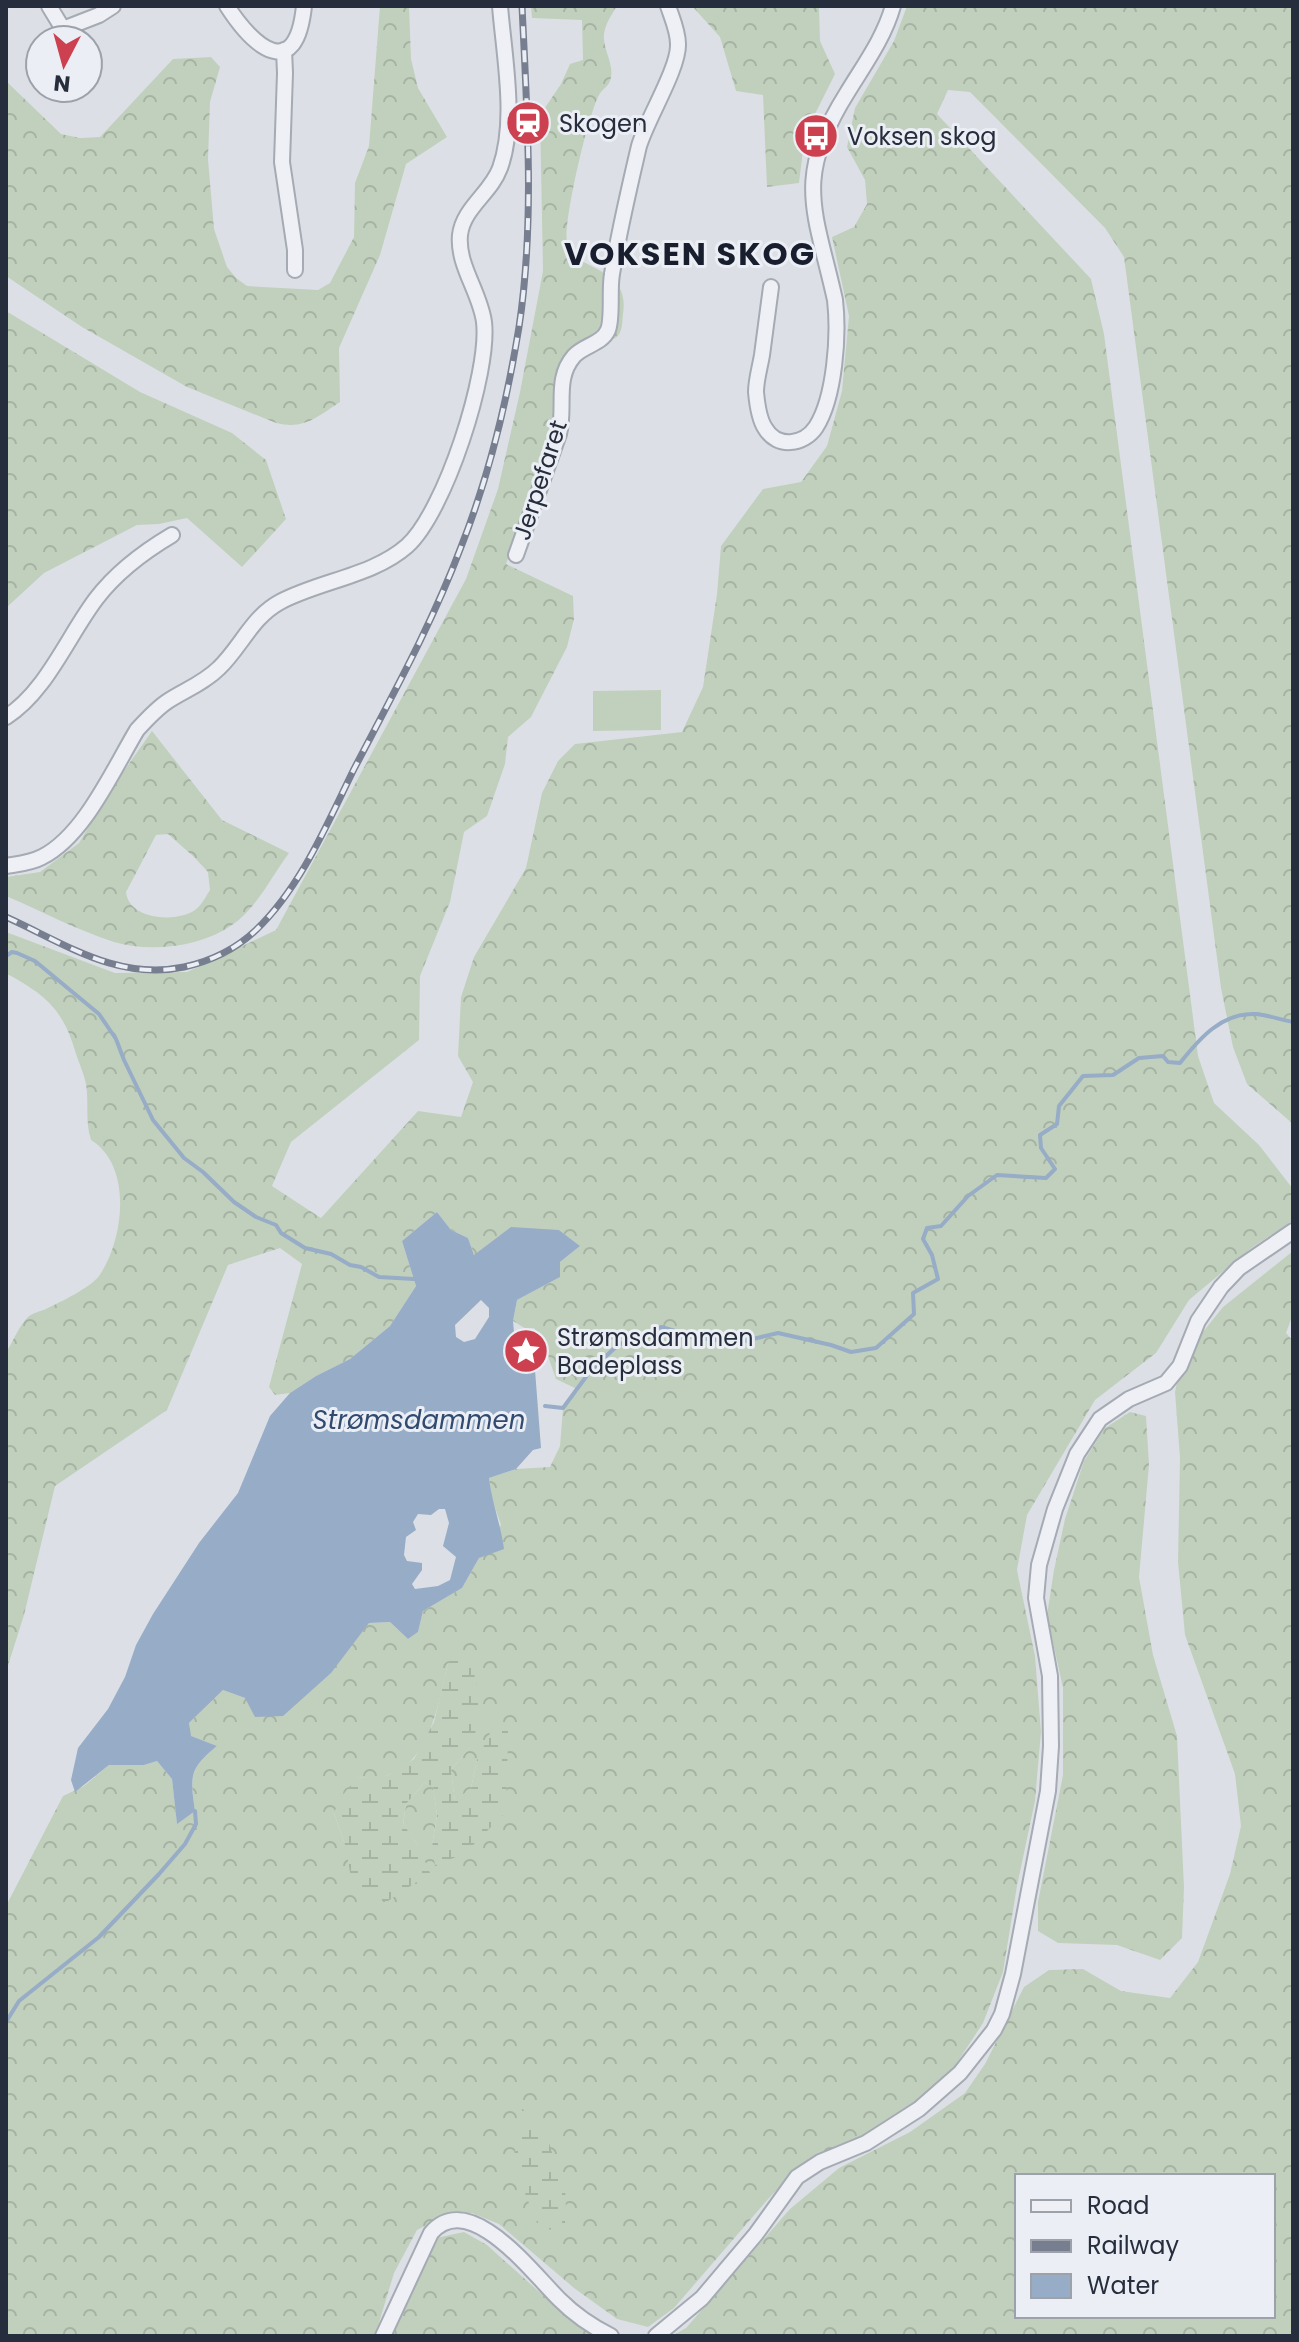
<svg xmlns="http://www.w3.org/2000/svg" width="1299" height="2342" viewBox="0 0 1299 2342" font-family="Poppins,sans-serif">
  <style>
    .forest { fill: url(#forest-crowns); fill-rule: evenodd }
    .wetland { fill: url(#wetland-marsh) }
    .pitch { fill: #c1d0bd }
    .water { fill: #97acc6; fill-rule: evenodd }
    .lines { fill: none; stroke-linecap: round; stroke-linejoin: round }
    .stream { stroke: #97acc6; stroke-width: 4 }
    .minor-casing { stroke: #a5aab3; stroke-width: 18 }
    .minor { stroke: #eef0f5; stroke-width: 14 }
    .rail-casing { stroke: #767e8f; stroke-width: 7 }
    .rail { stroke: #ebeef4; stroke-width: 4; stroke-dasharray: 12; stroke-linecap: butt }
    .labels { text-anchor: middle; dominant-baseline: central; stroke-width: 6; stroke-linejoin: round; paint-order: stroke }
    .poi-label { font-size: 24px; fill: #262d3c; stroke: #ebeef4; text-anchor: start }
    .street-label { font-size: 24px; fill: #262d3c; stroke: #ebeef4 }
    .water-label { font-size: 26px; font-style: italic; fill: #314a6f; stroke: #ebeef4 }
    .district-label { font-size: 32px; font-weight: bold; letter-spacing: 2px; fill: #181e2d; stroke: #ebeef4 }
  </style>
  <defs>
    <pattern id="forest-crowns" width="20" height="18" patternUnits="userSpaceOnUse" patternTransform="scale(2)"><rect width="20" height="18" fill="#c1d0bd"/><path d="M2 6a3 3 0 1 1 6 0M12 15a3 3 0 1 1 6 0" fill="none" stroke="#a6b3a3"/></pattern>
    <pattern id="wetland-marsh" width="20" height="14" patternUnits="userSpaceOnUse" patternTransform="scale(2)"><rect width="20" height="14" fill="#c1d0bd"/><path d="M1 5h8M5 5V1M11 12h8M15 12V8" fill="none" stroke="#a6b3a3"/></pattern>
  </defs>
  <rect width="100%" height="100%" fill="#dce0e6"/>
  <g class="forest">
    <path d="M380 6H409L411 59 418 88 447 137 406 164 380 255 339 348 340 402C317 417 304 430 276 423L187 387 82 327 6 276V81L61 134 80 138 100 137 173 59 211 57 220 67 210 102 208 159 214 229 227 267 236 278 247 286 318 290 330 283 354 237 355 183 369 146Z"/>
    <path d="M531 6H617C611 16 603 27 604 39 605 53 615 67 610 81 608 87 602 89 599 95 588 115 563 222 567 243 573 272 631 264 623 314 622 321 623 331 617 337 611 341 581 350 571 354L556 430 506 564 573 596 574 619 567 647 531 717 508 737 505 764 487 816 464 832 450 902 420 976 419 1040 291 1142 272 1186 321 1218 418 1111 461 1117 473 1082 458 1056 461 997 474 957 526 868 542 793 558 761 575 744 682 732 703 687 717 594 721 546 763 489 801 482 827 446 842 391 849 316 832 237 854 227 867 204 865 180 847 147 855 108 894 41 907 6H1293V1124L1247 1084 1233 1047 1221 988 1124 257 1105 228 970 92 948 90 937 114 1091 279 1104 334 1198 1056 1214 1103 1259 1145 1293 1189 1292 1221 1250 1249 1189 1300 1156 1353 1095 1400 1027 1515 1017 1570 1035 1656 1041 1732 1035 1801 1017 1886 1003 1972 983 2023 951 2072 900 2119 799 2167 769 2198 674 2308 648 2327 617 2319 574 2288 499 2224 472 2213 442 2217 417 2230 394 2273 375 2336H6V1903L8 1902 63 1796 84 1786 109 1765H144L157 1761 172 1779 177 1823 195 1811C190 1777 189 1769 217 1746L190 1736 189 1723 223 1690 245 1698 353 1642 369 1623 390 1622 408 1639 418 1632 423 1611 462 1588 479 1558 501 1525 491 1496 489 1478 516 1469 550 1467 560 1446 563 1408 579 1390 556 1379 542 1339 534 1328 526 1329 513 1321 517 1300 560 1277V1262L580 1246 559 1230 474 1255 468 1238 451 1230 437 1212 402 1241 416 1286 390 1326 350 1359 316 1376 290 1393 275 1395 269 1387 302 1264 280 1248 228 1265 167 1410 55 1486 24 1615 6 1672V1353C12 1343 20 1324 29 1316 33 1313 41 1311 46 1309 60 1302 90 1288 99 1276 124 1240 133 1166 91 1140 85 1121 89 1103 86 1084 84 1074 79 1063 76 1054 64 1012 48 996 9 975H6V932L115 973 187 972 276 930 466 579 498 489 520 392 543 271 540 115 561 84 570 64 583 60 582 20 532 18ZM448 1663 470 1747 451 1770 455 1802 471 1788 477 1760 464 1854 432 1846 437 1815 433 1786 425 1782 406 1804 403 1825 418 1845H345L334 1813 357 1778C366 1777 379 1778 388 1775 431 1762 439 1700 448 1663Z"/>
    <polygon points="692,6 819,6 820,41 835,74 805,134 799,183 767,187 763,95 736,91 720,37"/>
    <polygon points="6,311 140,392 232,433 266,460 286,519 242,567 187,518 159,524 137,525 44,573 6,608"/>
    <path d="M152 731 222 820 289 853C272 876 256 909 232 925 201 947 150 953 114 942 77 930 41 911 6 896V877L40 872 79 843 114 785ZM168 834 194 857 208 872 210 890C206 896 201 906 195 910 176 923 129 920 126 892L156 835Z"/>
    <path d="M1293 1251V1314L1286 1333 1293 1341V2336H672L686 2328 790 2209 839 2168 910 2132 965 2093 985 2064 1024 1987 1049 1970 1083 1969 1121 1991 1170 1998 1198 1962 1230 1874 1241 1826 1235 1774 1185 1635 1178 1562 1180 1458 1175 1392 1182 1358 1223 1307ZM1017 2176H1273V2316H1017Z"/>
    <polygon points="1130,1412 1146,1416 1149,1465 1139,1577 1153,1655 1177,1736 1184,1887 1182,1938 1160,1960 1117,1945 1058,1943 1038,1931 1038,1902 1063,1775 1063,1688 1047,1615 1054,1570 1065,1519 1084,1461 1105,1428"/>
    <polygon points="464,2232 487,2245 555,2306 580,2327 599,2336 390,2336 436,2238"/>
  </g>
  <g class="wetland">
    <polygon points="458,1655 473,1669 483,1711 470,1747 451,1770 455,1801 471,1788 477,1760 494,1725 508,1726 507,1786 503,1815 464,1854 435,1865 432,1846 437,1815 433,1787 425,1782 406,1804 403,1824 418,1845 430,1873 388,1901 373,1901 353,1888 345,1845 334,1813 341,1797 357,1778 389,1775 414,1759 434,1722 448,1663"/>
    <polygon points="522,2108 549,2143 566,2196 565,2225 553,2231 537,2223 513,2163"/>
  </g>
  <polygon class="pitch" points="661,690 661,730 593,731 593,691"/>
  <path class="water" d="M437 1212 451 1230 468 1238 474 1255 511 1227 559 1230 580 1246 560 1262V1277L517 1300 513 1321 516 1356 526 1363 534 1357 541 1448 533 1450 516 1469 489 1478C492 1503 501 1525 504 1549L479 1558 462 1588 423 1611 418 1632 408 1639 390 1622 369 1623 331 1673 283 1716 255 1717 245 1698 223 1690 189 1723 191 1736 217 1746C189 1769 190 1776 195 1811L177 1824 172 1779 157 1761 144 1765H109L75 1792 71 1780 78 1748 108 1709 125 1677 136 1645 153 1614 199 1543 238 1493 270 1416 290 1393 316 1376 350 1359 390 1326 416 1286 402 1241ZM481 1300 489 1308V1317L475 1339 464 1342 456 1337 455 1325ZM439 1509H445L449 1523 443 1546 456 1557 450 1580 438 1586 415 1589 412 1584 422 1570V1563L407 1561 404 1555 406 1537 416 1530 413 1522 418 1514 431 1515Z"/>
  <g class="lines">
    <g class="stream">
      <polyline points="6,956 12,952 17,953 35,961 99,1014 116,1039 124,1060 153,1120 184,1158 203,1172 234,1202 256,1217 276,1225 281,1233 305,1248 331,1254 350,1265 361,1267 379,1277 414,1279"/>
      <path d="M545 1406 563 1408 591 1370 618 1345 661 1327 700 1338 736 1343 778 1333 831 1345 851 1352 876 1348 914 1314 913 1293 938 1279 932 1255 923 1239 927 1228 941 1226 968 1196 997 1175 1046 1178 1055 1169 1041 1148 1040 1135 1057 1124 1059 1106 1083 1076 1113 1075 1139 1058 1163 1056 1168 1062 1180 1063C1199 1039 1222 1012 1256 1014 1268 1015 1281 1020 1293 1022"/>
      <polyline points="6,2022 19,2001 99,1937 159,1874 185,1844 196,1824 195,1811"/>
    </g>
    <g class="minor-casing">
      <g id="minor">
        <polyline points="49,6 63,29 99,15 113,6"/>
        <path d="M227 6C254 48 296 83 304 6"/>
        <polyline points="284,50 285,73 282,162 295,250 295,270"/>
        <path d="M771 287C768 310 765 333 762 355 760 367 756 380 756 392 757 403 759 419 765 428 777 449 804 445 816 427 835 397 839 335 835 300 815 210 793 179 847 93 864 65 884 38 893 6"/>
        <path d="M516 555 559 434C566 407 554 379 574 356 584 345 602 344 608 330 613 318 609 290 612 274 619 231 629 189 639 146 647 119 679 68 678 44 678 31 672 18 668 6"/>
        <path d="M6 717C46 692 68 636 96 599 115 574 145 551 172 535"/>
        <path d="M6 866C18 864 31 863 42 857 84 836 113 770 137 730 147 719 156 709 168 701 185 690 204 683 219 668 241 647 252 617 280 602 319 581 373 576 407 546 445 512 490 372 484 322 480 292 457 265 460 235 463 208 491 193 500 168 517 121 504 56 500 6"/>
        <path d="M383 2336 431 2233C470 2188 534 2275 560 2300 574 2314 593 2327 611 2336"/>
        <polyline points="656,2336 702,2298 756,2234 797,2177 820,2162 866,2143 919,2109 960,2073 994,2030 1002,2014 1013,1974 1048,1791 1051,1746 1050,1676 1036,1598 1039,1565 1055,1509 1077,1454 1100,1419 1129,1399 1166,1383 1180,1366 1198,1321 1221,1287 1239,1268 1293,1231"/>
      </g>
    </g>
    <use href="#minor" class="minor"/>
    <g class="rail-casing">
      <path id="rail" d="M6 917C64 943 117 981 184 967 211 961 236 949 256 930 301 887 327 824 354 769 392 696 432 624 461 547 489 476 507 402 519 327 535 221 527 113 522 6"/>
    </g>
    <use href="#rail" class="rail"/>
  </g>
  <defs>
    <g id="station-disc" transform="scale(2.3)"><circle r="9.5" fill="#cc4050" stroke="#ebeef4"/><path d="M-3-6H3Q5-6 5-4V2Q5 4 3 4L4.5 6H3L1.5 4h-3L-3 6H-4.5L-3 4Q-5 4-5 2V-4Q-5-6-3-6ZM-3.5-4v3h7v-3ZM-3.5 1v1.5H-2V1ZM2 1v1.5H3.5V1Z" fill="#fff"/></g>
    <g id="bus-disc" transform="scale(2.3)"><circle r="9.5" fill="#cc4050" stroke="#ebeef4"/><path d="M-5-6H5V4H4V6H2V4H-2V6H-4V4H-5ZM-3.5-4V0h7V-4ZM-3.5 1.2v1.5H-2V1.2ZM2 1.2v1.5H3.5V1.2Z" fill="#fff"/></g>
    <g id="sight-disc" transform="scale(2.3)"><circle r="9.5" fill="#cc4050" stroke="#ebeef4"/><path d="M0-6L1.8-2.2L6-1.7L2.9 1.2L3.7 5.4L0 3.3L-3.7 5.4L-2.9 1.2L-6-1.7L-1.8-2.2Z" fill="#fff"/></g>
  </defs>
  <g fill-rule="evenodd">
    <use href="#station-disc" x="528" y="123"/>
    <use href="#bus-disc" x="816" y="136"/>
    <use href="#sight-disc" x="526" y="1351"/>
  </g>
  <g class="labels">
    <g class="poi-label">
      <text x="559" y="123">Skogen</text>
      <text x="847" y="136">Voksen skog</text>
      <text x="557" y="1337">Strømsdammen<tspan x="557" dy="28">Badeplass</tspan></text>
    </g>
    <g class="street-label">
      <text transform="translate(540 480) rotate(-72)">Jerpefaret</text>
    </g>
    <g class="water-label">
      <text x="419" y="1420">Strømsdammen</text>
    </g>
    <g class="district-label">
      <text x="690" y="253">VOKSEN SKOG</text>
    </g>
  </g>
  <rect width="1299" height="2342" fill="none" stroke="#262d3c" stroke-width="16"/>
  <rect x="1015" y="2174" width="260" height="144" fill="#ebeef4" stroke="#9ca1aa" stroke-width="2"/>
  <rect x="1031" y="2200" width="40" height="12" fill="#eef0f5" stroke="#9ca1aa" stroke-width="2"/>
  <text x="1087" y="2214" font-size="24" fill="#262d3c">Road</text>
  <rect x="1031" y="2240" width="40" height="12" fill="#767e8f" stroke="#9ca1aa" stroke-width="2"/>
  <text x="1087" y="2254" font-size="24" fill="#262d3c">Railway</text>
  <rect x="1031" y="2274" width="40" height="24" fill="#97acc6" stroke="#9ca1aa" stroke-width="2"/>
  <text x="1087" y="2294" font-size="24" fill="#262d3c">Water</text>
  <g transform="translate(64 64) rotate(186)"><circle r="38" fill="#ebeef4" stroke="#9ca1aa" stroke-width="2"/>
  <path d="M0-6L14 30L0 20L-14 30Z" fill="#cc4050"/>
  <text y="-12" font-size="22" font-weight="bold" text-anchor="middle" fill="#262d3c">N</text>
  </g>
</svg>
